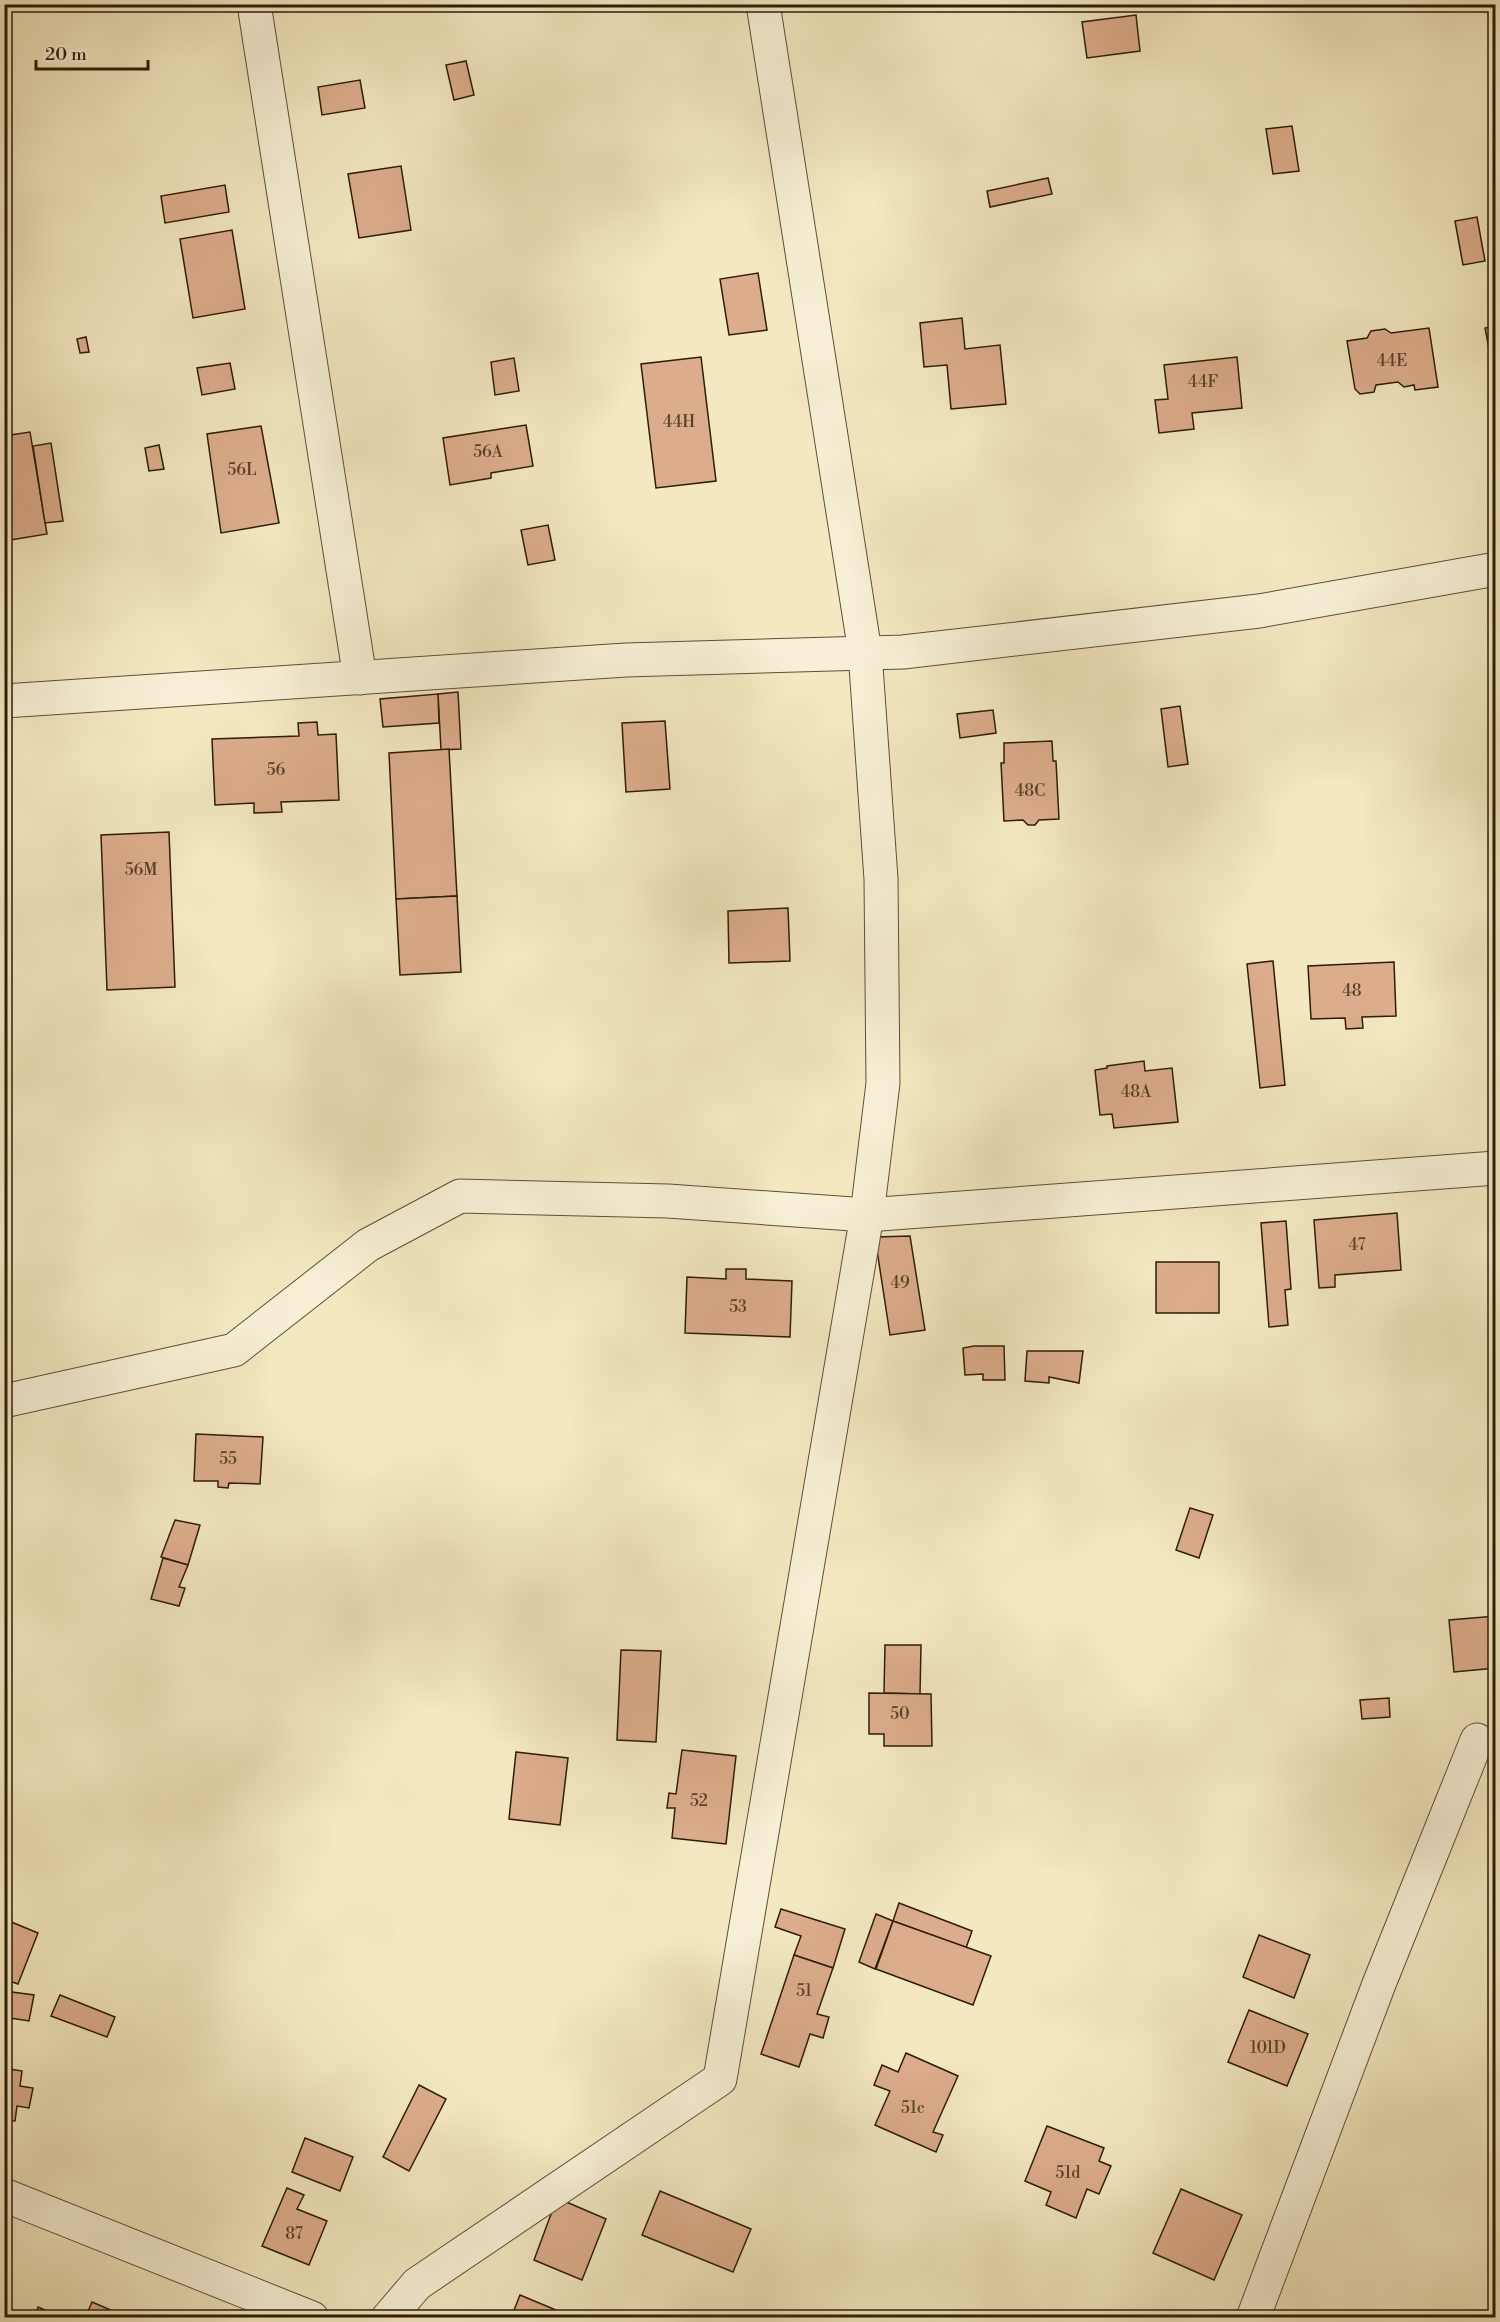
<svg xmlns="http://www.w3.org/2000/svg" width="1500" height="2322" viewBox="0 0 1500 2322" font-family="'Libre Bodoni',serif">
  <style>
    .building { fill: #dcad8c; stroke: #2d1c09; stroke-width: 1.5 }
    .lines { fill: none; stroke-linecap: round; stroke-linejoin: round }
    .minor-casing { stroke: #5e4f37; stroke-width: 35 }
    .tertiary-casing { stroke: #5e4f37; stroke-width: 35 }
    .minor { stroke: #f7f0d6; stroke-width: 33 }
    .tertiary { stroke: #f7f0d6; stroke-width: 33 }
    .labels { text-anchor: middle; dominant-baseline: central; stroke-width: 6; stroke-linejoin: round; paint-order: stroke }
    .number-label { font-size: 16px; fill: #59402a }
  </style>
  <rect width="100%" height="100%" fill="#f3e8c0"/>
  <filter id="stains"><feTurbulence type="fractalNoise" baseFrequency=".00333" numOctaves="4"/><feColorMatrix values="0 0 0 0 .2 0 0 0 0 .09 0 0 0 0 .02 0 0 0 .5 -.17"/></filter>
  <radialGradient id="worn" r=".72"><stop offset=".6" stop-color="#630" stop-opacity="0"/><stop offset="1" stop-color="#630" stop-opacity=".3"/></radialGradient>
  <g class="building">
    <polygon points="1136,15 1140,51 1087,58 1082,22"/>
    <polygon points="466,61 474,95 454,100 446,65"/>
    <polygon points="360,80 365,108 322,115 318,87"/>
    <polygon points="1292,126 1299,171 1273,174 1266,129"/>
    <polygon points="401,166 411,230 359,238 348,174"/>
    <polygon points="1048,178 1052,194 990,207 987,191"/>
    <polygon points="225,185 229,212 165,223 161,196"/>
    <polygon points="1477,217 1485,261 1463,265 1455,221"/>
    <polygon points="232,230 245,309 193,318 180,239"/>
    <polygon points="758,273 767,330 729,335 720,279"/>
    <polygon points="962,318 965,349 1000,345 1006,404 951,409 947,365 924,367 920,323"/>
    <polygon points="1496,326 1496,363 1492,364 1485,328"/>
    <polygon points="1429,328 1438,387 1415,390 1414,385 1404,387 1398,382 1376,385 1374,392 1360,394 1355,389 1347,341 1367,338 1371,331 1385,329 1391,333"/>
    <polygon points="86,337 89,352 80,353 77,339"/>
    <polygon points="701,357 716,481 656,488 641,364"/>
    <polygon points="1237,357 1242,408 1192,413 1194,429 1159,433 1155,400 1168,399 1164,365"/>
    <polygon points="514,358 519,391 495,395 491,362"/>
    <polygon points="230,363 235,389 202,395 197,368"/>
    <polygon points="526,425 533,466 491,473 491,478 450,485 443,438"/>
    <polygon points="261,426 279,523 221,533 207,434"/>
    <polygon points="30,432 47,534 4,541 4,436"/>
    <polygon points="51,443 63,521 45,523 33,446"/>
    <polygon points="159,445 164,469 149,471 145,448"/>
    <polygon points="548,525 555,560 528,565 521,530"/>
    <polygon points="458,692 461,749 441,750 438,694"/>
    <polygon points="438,694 439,723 383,727 380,699"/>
    <polygon points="1180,706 1188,764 1168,767 1161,709"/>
    <polygon points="993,710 996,733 960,738 957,714"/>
    <polygon points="665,721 670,789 626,792 622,723"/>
    <polygon points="317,722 318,735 336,734 339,800 281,802 282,812 254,813 254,803 215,805 212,739 299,736 298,723"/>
    <polygon points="1052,741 1053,761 1056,761 1059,819 1039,820 1035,825 1028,825 1023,820 1004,821 1001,763 1004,763 1004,743"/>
    <polygon points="449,749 457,896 396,899 389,753"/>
    <polygon points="169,832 175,987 107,990 101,835"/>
    <polygon points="457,896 461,972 400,975 396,899"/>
    <polygon points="788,908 790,961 729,963 728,911"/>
    <polygon points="1273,961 1285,1085 1260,1088 1247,964"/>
    <polygon points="1394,962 1396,1016 1362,1017 1363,1028 1346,1029 1345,1018 1311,1019 1308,966"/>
    <polygon points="1144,1061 1145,1071 1172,1068 1178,1122 1114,1128 1112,1114 1100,1115 1095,1070 1107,1068 1107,1066"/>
    <polygon points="1397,1213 1401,1270 1335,1275 1335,1287 1319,1288 1314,1220"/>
    <polygon points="1286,1221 1291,1289 1285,1290 1288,1325 1269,1327 1261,1223"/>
    <polygon points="910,1236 925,1330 890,1335 875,1237"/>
    <rect x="1156" y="1262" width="63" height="51"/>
    <polygon points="726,1269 746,1269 746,1279 792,1281 790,1337 685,1333 687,1277 726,1279"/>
    <polygon points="974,1346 1004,1346 1005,1380 983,1380 983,1374 965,1375 963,1348"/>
    <polygon points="1027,1351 1083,1351 1079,1383 1049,1377 1049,1383 1025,1381"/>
    <polygon points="196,1434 263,1437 260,1484 229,1483 228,1488 218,1487 218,1481 194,1481"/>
    <polygon points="1190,1508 1213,1515 1199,1558 1176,1550"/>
    <polygon points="175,1520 200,1525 188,1565 161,1557"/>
    <polygon points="163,1558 188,1565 179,1587 185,1588 179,1606 151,1599"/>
    <polygon points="1496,1616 1496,1668 1454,1672 1449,1620"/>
    <polygon points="885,1645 921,1645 920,1694 884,1693"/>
    <polygon points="621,1650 661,1651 656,1742 617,1740"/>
    <polygon points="869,1693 931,1694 932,1746 884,1746 884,1734 869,1734"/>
    <polygon points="1389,1698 1390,1717 1362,1719 1360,1700"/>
    <polygon points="682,1750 736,1756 726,1844 672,1838 675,1808 667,1808 669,1793 676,1794"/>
    <polygon points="516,1752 568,1758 560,1825 509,1819"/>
    <polygon points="899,1903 972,1931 966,1948 893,1921"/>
    <polygon points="781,1909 845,1929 833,1968 794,1955 801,1936 775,1927"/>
    <polygon points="876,1914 893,1921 875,1969 859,1962"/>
    <polygon points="4,1919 38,1933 18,1984 4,1979"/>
    <polygon points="893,1921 991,1956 973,2005 876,1969"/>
    <polygon points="1259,1935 1310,1955 1294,1998 1243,1977"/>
    <polygon points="794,1955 833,1968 817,2014 829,2017 823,2038 810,2034 799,2067 761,2054"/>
    <polygon points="4,1991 34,1995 29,2021 4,2017"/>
    <polygon points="60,1995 115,2017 107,2037 51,2016"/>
    <polygon points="1249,2010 1308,2034 1287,2086 1228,2062"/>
    <polygon points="906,2053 958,2076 933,2132 943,2135 936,2152 875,2125 890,2091 874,2085 882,2065 898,2072"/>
    <polygon points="4,2068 22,2071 20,2086 33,2088 29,2108 17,2106 15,2121 4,2120"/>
    <polygon points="419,2085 446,2099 409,2171 383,2157"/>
    <polygon points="1047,2126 1104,2148 1099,2161 1111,2166 1099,2194 1087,2189 1076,2218 1046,2205 1051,2192 1025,2181"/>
    <polygon points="305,2138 353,2157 340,2191 292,2172"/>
    <polygon points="287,2188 304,2195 297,2209 327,2221 309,2265 262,2246"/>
    <polygon points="1181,2189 1242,2215 1214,2280 1153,2253"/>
    <polygon points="660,2191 751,2229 733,2272 642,2235"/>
    <polygon points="557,2198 606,2219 582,2280 534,2260"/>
    <polygon points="520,2295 575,2318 511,2318"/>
    <polygon points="92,2302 129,2318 85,2318"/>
    <polygon points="38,2307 63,2318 34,2318"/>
  </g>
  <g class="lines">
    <g class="minor-casing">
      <g id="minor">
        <polyline points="254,4 360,678"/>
        <polyline points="4,701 626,660 903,652 1259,611 1496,569"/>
        <polyline points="4,1401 234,1350 368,1245 460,1196 668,1201 867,1215 1496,1168"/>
        <polyline points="388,2318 417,2284 720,2079 867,1215 883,1083 881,879 865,652 763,4"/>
        <polyline points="1253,2318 1379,1984 1477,1740"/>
      </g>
    </g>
    <g class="tertiary-casing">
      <polyline id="tertiary" points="4,2195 312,2318"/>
    </g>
    <use href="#minor" class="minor"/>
    <use href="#tertiary" class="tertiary"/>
  </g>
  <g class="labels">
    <g class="number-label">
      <text x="1392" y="361">44E</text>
      <text x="1203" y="382">44F</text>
      <text x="679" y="422">44H</text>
      <text x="488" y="452">56A</text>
      <text x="242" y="470">56L</text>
      <text x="276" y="770">56</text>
      <text x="1030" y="791">48C</text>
      <text x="141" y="870">56M</text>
      <text x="1352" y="991">48</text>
      <text x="1136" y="1092">48A</text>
      <text x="1357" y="1245">47</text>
      <text x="900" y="1283">49</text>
      <text x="738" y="1307">53</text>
      <text x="228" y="1459">55</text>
      <text x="900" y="1714">50</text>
      <text x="699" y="1801">52</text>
      <text x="804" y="1991">51</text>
      <text x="1268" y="2048">101D</text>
      <text x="913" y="2108">51c</text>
      <text x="1068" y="2173">51d</text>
      <text x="294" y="2234">87</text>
    </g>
  </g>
  <rect width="1500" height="2322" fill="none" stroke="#f3e8c0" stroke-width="24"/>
  <rect x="6" y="6" width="1488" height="2310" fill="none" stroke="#2d1c09" stroke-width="3"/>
  <rect x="12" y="12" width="1476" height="2298" fill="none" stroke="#2d1c09" stroke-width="1.5"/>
  <path d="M36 60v9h112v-9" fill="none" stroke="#2d1c09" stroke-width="3"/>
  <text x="45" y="60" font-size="18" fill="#2d1c09" stroke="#f7f0d6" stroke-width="4.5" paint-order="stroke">20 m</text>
  <rect width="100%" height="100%" filter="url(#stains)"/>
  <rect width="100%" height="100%" fill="url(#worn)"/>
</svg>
